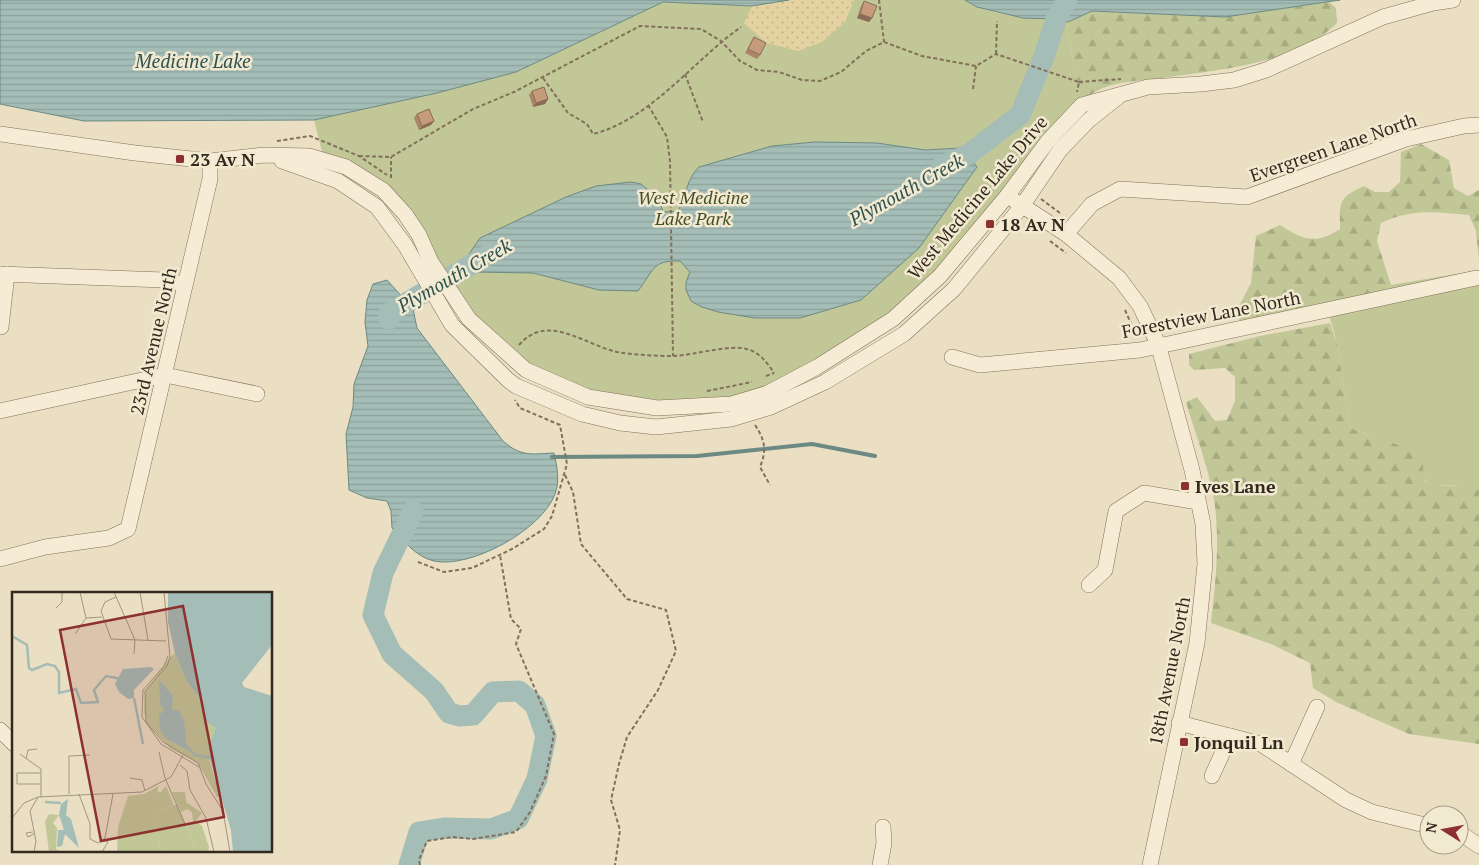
<svg xmlns="http://www.w3.org/2000/svg" width="1479" height="865" viewBox="0 0 1479 865" font-family="'PT Serif',serif">
  <style>
    .green { fill: #c1c797 }
    .forest { fill: url(#forest-firs) }
    .sand { fill: url(#sand-dots) }
    .water { fill: url(#water-rules); stroke: #6c8a83 }
    .lines { fill: none; stroke-linecap: round; stroke-linejoin: round }
    .stream { stroke: #6c8a83; stroke-width: 4 }
    .river { stroke: #a4bdb6; stroke-width: 21 }
    .minor-casing { stroke: #83705b; stroke-width: 16 }
    .path { stroke: #83705b; stroke-width: 2; stroke-dasharray: 4 2.5; stroke-linecap: butt }
    .minor { stroke: #f6ecd5; stroke-width: 15 }
    .wall { fill: #a9856a }
    .shaded-wall { fill: #8a6c56 }
    .building { fill: #c59b7b; stroke: #8a6c56 }
    .poi-dot { fill: #8d3030; stroke: #f2e9d1; stroke-width: 2 }
    .labels { text-anchor: middle; dominant-baseline: central; stroke-width: 5; stroke-linejoin: round; paint-order: stroke }
    .street-label { font-size: 18px; fill: #34291e; stroke: #f2e9d1 }
    .poi-label { font-size: 18px; font-weight: bold; fill: #34291e; stroke: #f2e9d1; text-anchor: start }
    .park-label { font-size: 18px; font-style: italic; fill: #444e26; stroke: #f2e9d1 }
    .water-label { font-size: 19px; font-style: italic; fill: #2e5250; stroke: #f2e9d1 }
    .inset-river { fill: none; stroke: #a4bdb6; stroke-width: 2.5 }
    .inset-road { fill: none; stroke: #a19680; stroke-width: 1 }
    .view { fill: #8d3030; fill-opacity: 0.15; stroke: #8d3030; stroke-width: 2.5 }
    .inset-edge { fill: none; stroke: #34291e; stroke-width: 2.5 }
  </style>
  <defs>
    <pattern id="forest-firs" width="22" height="20" patternUnits="userSpaceOnUse" patternTransform="scale(1.25)"><rect width="22" height="20" fill="#c1c797"/><path d="M5 1l3.5 6h-7zM16 11l3.5 6h-7z" fill="#a6ab82"/></pattern>
    <pattern id="sand-dots" width="8" height="8" patternUnits="userSpaceOnUse" patternTransform="scale(1.25)"><rect width="8" height="8" fill="#e4d3a1"/><path d="M2 2h.1M6 6h.1" fill="none" stroke="#c4b58a" stroke-width="1.8" stroke-linecap="round"/></pattern>
    <pattern id="water-rules" width="6" height="5" patternUnits="userSpaceOnUse" patternTransform="scale(1.25)"><rect width="6" height="5" fill="#a4bdb6"/><path d="M0 2.5h6" fill="none" stroke="#8ea29c"/></pattern>
  </defs>
  <rect width="100%" height="100%" fill="#eadfc2"/>
  <g class="green">
    <path d="M789 0H965C999 21 1033 13 1068 22L1067 29 1082 105 893 319 768 393 657 408 588 397 526 370 469 319 405 214 324 159 314 120 516 72 663 2 752 6Z"/>
    <polygon points="1479,270 1479,484 1465,486 1431,485 1373,436 1350,428 1337,343 1326,304 1382,292 1391,285"/>
  </g>
  <g class="forest">
    <path d="M1329 2 1336 8 1337 23C1298 64 1216 70 1162 78 1141 81 1114 81 1095 92 1090 94 1086 101 1082 105L1067 29 1068 22 1091 11 1225 17Z"/>
    <path d="M1421 144 1449 160 1454 188 1468 196 1479 190V260L1476 231 1469 215C1434 212 1413 208 1381 223L1377 241 1391 285 1382 292 1241 323 1236 312 1251 283 1256 236 1280 225C1304 240 1315 245 1340 229 1340 203 1337 198 1364 186L1375 192H1389L1400 182 1401 152Z"/>
    <path d="M1330 323 1337 343 1350 428 1404 447 1423 465 1424 480C1438 489 1462 486 1479 484V744L1409 734 1336 702 1313 688 1310 663 1271 644 1211 623C1215 588 1219 552 1216 516 1214 481 1196 437 1186 402L1197 397 1215 421 1227 420 1235 401V377L1225 368 1194 370 1189 365V354L1260 336Z"/>
  </g>
  <polygon class="sand" points="789,0 854,0 845,22 822,42 798,51 767,43 744,23 752,6"/>
  <g class="water">
    <polygon points="0,0 789,0 752,6 663,2 516,72 437,93 314,120 84,121 0,104"/>
    <polygon points="965,0 1340,0 1225,17 1092,11 1068,22 1056,19 1023,18 977,7"/>
    <path d="M815 142 877 143 925 150 962 148 977 167 919 248 861 300 800 318H755L718 312 702 307 691 301 686 290V282L690 272 680 261C652 260 654 270 638 291L599 290 533 273 474 272 465 260 480 238 566 197 596 186 631 182 641 184 659 199 663 212 678 211C686 196 687 178 699 167L772 146Z"/>
    <path d="M387 280 413 309 417 328 503 441C521 457 531 454 554 453 557 466 560 481 555 494 542 530 470 569 434 561 416 557 404 541 392 528L391 511 387 501 367 498 349 490 346 434 353 407 354 384 368 346 365 322 367 300 373 284Z"/>
  </g>
  <g class="lines">
    <polyline class="stream" points="552,457 697,456 812,444 875,456"/>
    <g class="river">
      <polyline points="942,166 969,154 1020,115 1044,57 1056,19 1067,0"/>
      <polyline points="389,319 389,313 493,252"/>
      <polyline points="409,865 419,832 444,828 491,829 518,819 537,779 546,736 535,705 519,691 493,692 473,715 460,716 449,713 434,691 392,654 373,615 383,573 413,511"/>
    </g>
    <g class="minor-casing">
      <g id="minor">
        <polyline points="0,134 135,153 210,161 264,155 309,156 346,167 383,190 405,214 419,235 431,262 469,319 526,370 588,397 657,408 732,404 768,393 817,367 893,319 940,276 1007,196 1048,141 1082,105 1148,87 1201,84 1234,80 1266,70 1383,17 1433,3 1453,0"/>
        <polyline points="282,161 338,181 377,207 405,245 452,325 508,380 516,386 582,414 620,423 656,427 731,419 771,407 825,382 904,334 954,289 1022,206 1060,150 1089,120 1118,97"/>
        <polyline points="1015,201 1066,234 1119,278 1140,306 1158,344 1192,470 1203,524 1205,564 1197,643 1150,865"/>
        <polyline points="1066,234 1092,204 1120,189 1247,197 1406,139 1464,126 1479,125"/>
        <polyline points="0,274 164,280 184,284"/>
        <polyline points="1,327 7,274"/>
        <polyline points="952,357 980,365 1140,350 1476,278"/>
        <polyline points="0,411 165,375 257,394"/>
        <polyline points="0,559 45,547 109,538 128,529 210,179 210,161"/>
        <polyline points="1089,585 1105,570 1116,511 1144,493 1198,502"/>
        <polyline points="1179,723 1261,744 1346,800 1372,812 1429,826"/>
        <polyline points="0,730 14,744"/>
        <polyline points="1291,764 1317,707"/>
        <polyline points="1212,776 1230,736"/>
        <polyline points="1459,832 1479,846"/>
        <polyline points="880,865 884,843 883,827"/>
      </g>
    </g>
    <g class="path">
      <polyline points="879,0 884,42"/>
      <polyline points="996,54 997,21"/>
      <polyline points="685,74 703,122"/>
      <path d="M543 78 568 113 587 124 593 134C650 120 694 60 741 27"/>
      <polyline points="1079,82 1121,79"/>
      <polyline points="973,89 976,66"/>
      <polyline points="648,105 667,137 670,161 673,356"/>
      <polyline points="277,141 310,136 359,156 387,175"/>
      <polyline points="359,156 391,157 473,109 514,92 640,26 701,29 721,41 740,61 757,70 779,72 802,80 820,81 841,72 866,51 884,42 922,56 976,66 996,54 1079,82 1077,92"/>
      <polyline points="391,178 391,157"/>
      <polyline points="1041,199 1060,213"/>
      <polyline points="1050,241 1066,253"/>
      <polyline points="1125,310 1137,337"/>
      <path d="M519 345C547 312 585 345 617 352 635 355 657 356 674 356 695 355 733 343 750 350 761 354 768 364 774 373"/>
      <polyline points="766,376 774,373"/>
      <polyline points="707,391 752,382"/>
      <path d="M755 425C765 440 767 450 760 467L770 485"/>
      <polyline points="565,475 573,492 581,544 627,599 666,610 676,651 658,690 627,737 619,764 611,800 620,830 615,865"/>
      <polyline points="418,562 444,572 472,568 512,549 544,529 552,516 567,464 560,425 520,408 515,400"/>
      <polyline points="420,865 419,860 427,841 452,837 473,839 516,832 530,812 546,776 554,734 516,644 521,629 511,619 500,555"/>
    </g>
    <use href="#minor" class="minor"/>
  </g>
  <g class="wall">
    <polygon points="864,1 872,18 869,22 857,18 861,6"/>
    <polygon points="754,37 760,55 757,59 745,53"/>
    <polygon points="532,91 548,99 545,104 533,107 529,95"/>
    <polygon points="417,114 434,121 431,125 419,130 414,118"/>
  </g>
  <g class="shaded-wall">
    <polygon points="860,14 872,18 869,22 857,18"/>
    <polygon points="548,99 545,104 533,107 536,103"/>
    <polygon points="434,121 431,125 419,130 422,126"/>
  </g>
  <g class="building">
    <polygon points="864,1 877,6 872,18 860,14"/>
    <polygon points="754,37 766,43 760,55 748,49"/>
    <polygon points="544,87 548,99 536,103 532,91"/>
    <polygon points="429,109 434,121 422,126 417,114"/>
  </g>
  <g class="poi-dot">
    <rect x="175" y="154" width="10" height="10" rx="2.5"/>
    <rect x="985" y="219" width="10" height="10" rx="2.5"/>
    <rect x="1180" y="481" width="10" height="10" rx="2.5"/>
    <rect x="1179" y="737" width="10" height="10" rx="2.5"/>
  </g>
  <g class="labels">
    <g class="street-label">
      <text transform="translate(1333 147) rotate(-19)">Evergreen Lane North</text>
      <text transform="translate(977 197) rotate(-50)">West Medicine Lake Drive</text>
      <text transform="translate(1211 314) rotate(-11)">Forestview Lane North</text>
      <text transform="translate(153 341) rotate(-77)">23rd Avenue North</text>
      <text transform="translate(1169 671) rotate(-79)">18th Avenue North</text>
    </g>
    <g class="poi-label">
      <text x="190" y="159">23 Av N</text>
      <text x="1000" y="224">18 Av N</text>
      <text x="1195" y="486">Ives Lane</text>
      <text x="1194" y="742">Jonquil Ln</text>
    </g>
    <g class="park-label">
      <text x="693" y="197">West Medicine<tspan x="693" dy="21">Lake Park</tspan></text>
    </g>
    <g class="water-label">
      <text x="193" y="60">Medicine Lake</text>
      <text transform="translate(906 189) rotate(-29)">Plymouth Creek</text>
      <text transform="translate(454 275) rotate(-30)">Plymouth Creek</text>
    </g>
  </g>
  <g transform="translate(12 592)">
    <rect width="260" height="260" fill="#eadfc2"/>
    <path d="M163 62 175 90 190 109 191 122 204 136 198 167 186 171 158 156 134 130 132 119 133 99 158 65ZM165 212 174 233 185 260H154L148 256 142 232 148 219Z" fill="#c1c797"/>
    <path d="M197 167 208 204 205 205 186 171ZM147 194 145 199 148 201 154 194 162 213 148 219 142 232 148 256 154 260H105L106 235 116 204 132 202ZM160 200H173L174 210 190 221 184 229 190 234 197 255 196 260H185L174 233 181 230 180 220 175 217 169 220ZM37 222 47 223 41 231 45 236 44 257 49 260H37L33 229Z" fill="#c1c797"/>
    <path d="M156 0H260V53L230 91 232 95 260 104V260H221L219 238 198 167 197 154 204 136 194 129 190 109 175 90 163 62 156 30ZM139 75 142 77 122 98V106L116 107 107 100 103 92 111 77ZM147 88 161 104 160 117 167 119 172 128 175 158 152 145 148 137 147 123 153 118 148 113ZM56 207 54 223 59 227 67 256 53 242 50 254 45 255 46 238H52L47 223 49 212Z" fill="#a4bdb6"/>
    <path class="inset-river" d="M0 44 15 53 17 76 20 78 35 72 43 74 47 80V101L64 97 69 111 86 110 82 98 94 84 109 87M122 106 131 152M174 153 183 163 200 166M33 210 49 211"/>
    <path class="inset-road" d="M102 0 123 48 122 62M128 0 136 48M152 0 158 65 155 74 133 99 134 130 151 150 186 171 194 192 211 219 218 260M104 5 93 10 89 19 99 47 154 49M44 16 50 10V0M74 26 90 25M63 42 74 26 68 0M156 64 152 74 131 98 130 125 149 152 187 175M147 160 153 186 173 232M8 162 29 177V205M14 167 16 158 25 157M168 173 175 179 178 198 194 226 202 260M29 181H5V192H29M118 186 130 188 133 199M57 202V164L78 163M67 202 78 232V247L86 251 93 246 101 202M0 226 12 211 26 205 130 200 159 185 171 163M21 240 14 241 16 245 22 242M22 260 24 249 18 219 26 205M90 260 96 250 92 248"/>
    <path class="view" d="M171 14 212 225 89 249 48 38Z"/>
    <rect width="260" height="260" class="inset-edge"/>
  </g>
  <g transform="translate(1444 830) rotate(281)"><circle r="24" fill="#f2e9d1" stroke="#a69c89"/>
  <path d="M0-4L9 19L0 12L-9 19Z" fill="#8d3030"/>
  <text y="-8" font-size="14" font-weight="bold" text-anchor="middle" fill="#34291e">N</text>
  </g>
</svg>
